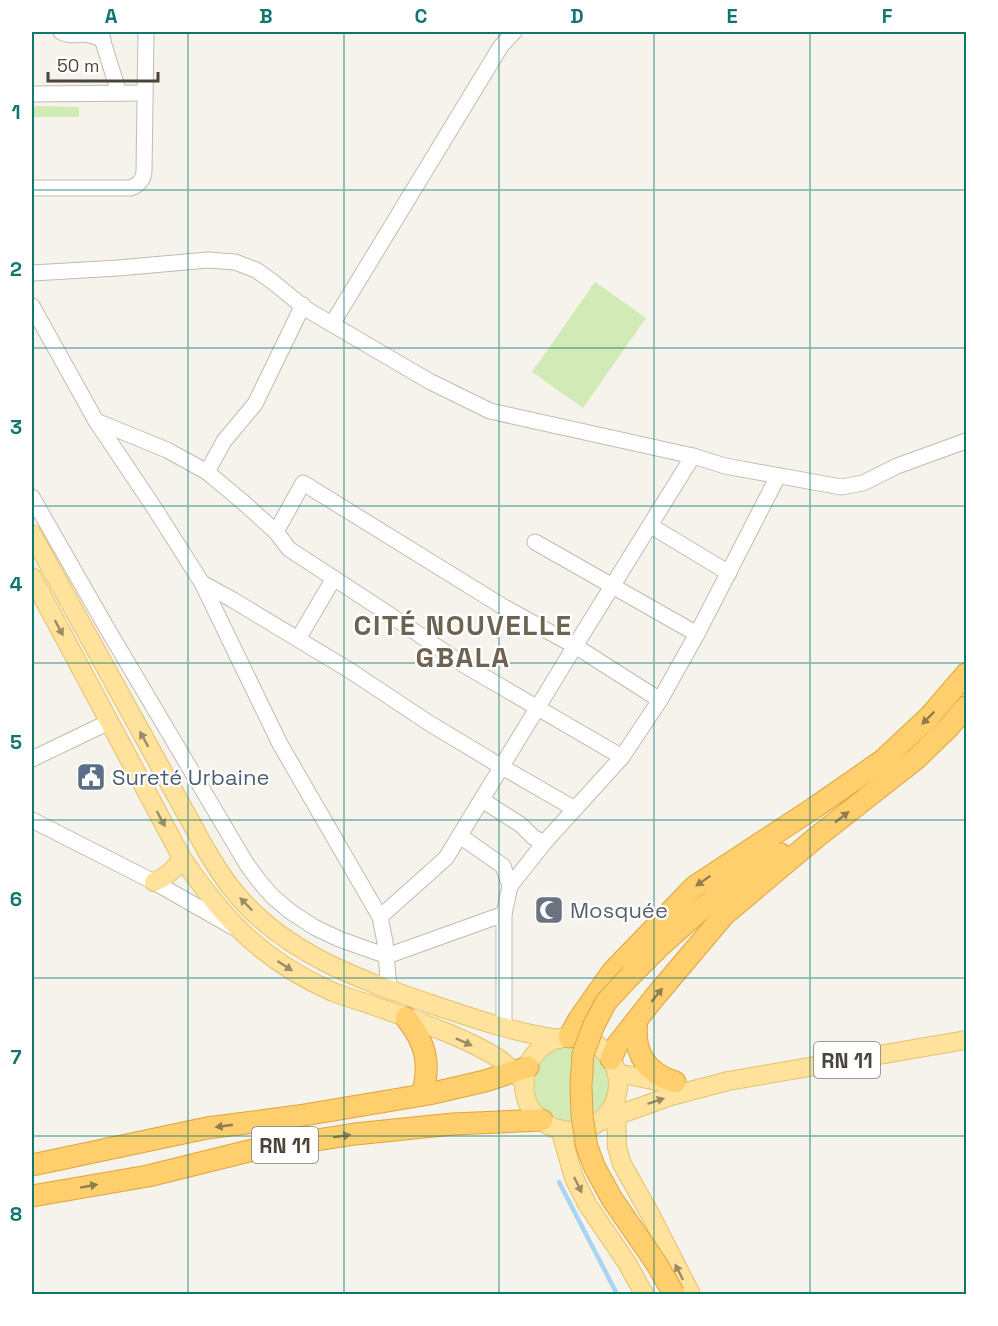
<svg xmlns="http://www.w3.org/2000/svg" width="998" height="1326" viewBox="0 0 998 1326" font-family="'Space Grotesk',sans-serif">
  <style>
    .green { fill: #d2eab5 }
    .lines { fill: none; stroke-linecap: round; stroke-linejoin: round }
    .stream { stroke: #a9d4f2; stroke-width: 4.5 }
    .minor-casing { stroke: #c2bbae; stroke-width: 17 }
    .major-casing { stroke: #e6c16a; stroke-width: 20 }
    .highway-casing { stroke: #e0a43c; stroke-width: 23 }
    .minor { stroke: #fff; stroke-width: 15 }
    .major { stroke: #ffe39c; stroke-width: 18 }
    .highway { stroke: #ffcf6e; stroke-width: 21 }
    .highway-bridge-casing { stroke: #e0a43c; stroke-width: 23; stroke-linecap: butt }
    .highway-bridge { stroke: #ffcf6e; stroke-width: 21 }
    .oneway { fill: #9c8c66 }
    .oneway2 { fill: #937c4e }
    .grid { fill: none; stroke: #0f766e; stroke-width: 1.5; stroke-opacity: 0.55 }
    .labels { text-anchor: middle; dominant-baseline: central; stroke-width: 4.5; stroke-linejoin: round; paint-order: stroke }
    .shield { fill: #fff; stroke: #817c74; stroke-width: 1.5 }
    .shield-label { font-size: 21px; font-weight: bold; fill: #4b4439 }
    .service-label { font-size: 22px; fill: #4e5e75; stroke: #fff; text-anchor: start }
    .worship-label { font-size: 22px; fill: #5b616d; stroke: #fff; text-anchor: start }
    .district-label { font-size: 28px; font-weight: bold; letter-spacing: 1.5px; fill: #6e6250; stroke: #fff }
    .neatline { fill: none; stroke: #0f766e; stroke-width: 2 }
    .grid-label { font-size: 20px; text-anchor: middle; font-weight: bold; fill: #0f766e }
  </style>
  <rect width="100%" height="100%" fill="#f6f3ec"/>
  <g class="green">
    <polygon points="32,106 79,107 79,117 32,117"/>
    <polygon points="595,282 646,318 583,408 532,372"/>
    <circle cx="572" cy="1084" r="38"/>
  </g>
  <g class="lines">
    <polyline class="stream" points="559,1182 617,1294"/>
    <g class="minor-casing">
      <g id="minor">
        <path d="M61 32C69 36 73 35 82 34 89 34 96 37 103 39"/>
        <polyline points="100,32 119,93"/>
        <polyline points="32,94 145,93"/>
        <path d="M32 188H130C138 186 144 179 144 171L146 32"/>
        <polyline points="32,273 118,268 208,260 235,262 256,270 273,282 306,309 429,381 490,411 693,456 725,466 841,487 863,483 897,466 966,441"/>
        <polyline points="32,306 96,421 153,506 202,583 280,744 380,917 385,942 389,989"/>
        <polyline points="332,324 501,46 514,32"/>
        <polyline points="96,421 167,450 207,472 244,503 276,532 289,549 387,613 464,665 622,757"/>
        <polyline points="207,472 224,441 255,404 303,305"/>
        <polyline points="32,497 108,630 246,863 259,881 273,897 291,912 314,927 339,939 387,956 504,914"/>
        <polyline points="651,526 729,573"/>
        <polyline points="276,532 303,483 502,606 575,646 660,700"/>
        <polyline points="535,542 697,634"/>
        <polyline points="202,583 233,600 349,670 429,723 502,767 575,809"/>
        <polyline points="298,639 334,578"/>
        <polyline points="32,759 109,722"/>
        <polyline points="482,800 521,825 533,837 544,843"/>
        <polyline points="32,820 154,882 233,927"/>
        <polyline points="460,836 503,866 510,886"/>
        <polyline points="380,917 446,858 575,646 693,456"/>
        <polyline points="504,1028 504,914 510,886 544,843 622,757 660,700 697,634 778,476"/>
      </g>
    </g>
    <g class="major-casing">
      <g id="major">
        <path d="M32 534 205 848C214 863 222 877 233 890 283 953 358 979 431 1004 473 1018 515 1033 559 1039"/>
        <path d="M32 577 182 858C224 920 263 961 333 992 346 997 359 1001 372 1005 413 1020 461 1035 498 1058 508 1065 516 1074 525 1083"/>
        <path d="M154 882C167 877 175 869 182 858"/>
        <circle cx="571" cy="1084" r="47"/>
        <polyline points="617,1073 657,1081 672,1082"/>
        <polyline points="616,1104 617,1147 622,1164 650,1214 691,1294"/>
        <polyline points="601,1121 671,1096 728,1081 966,1040"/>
        <polyline points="560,1129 574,1178 587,1204 627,1263 644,1294"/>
      </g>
    </g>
    <g class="highway-casing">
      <g id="highway">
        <polyline points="758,856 722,891 770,860 781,854"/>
        <polyline points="631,975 658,948 722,891"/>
        <path d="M406 1018C426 1043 431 1064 422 1095"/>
        <path d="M637 1020C633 1051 644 1072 675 1082"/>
        <polyline points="569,1037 579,1019 612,972 695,886 814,808 883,760 929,717 966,674"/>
        <polyline points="611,1059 617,1045 654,998 724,915 818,836 916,759 948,728 966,707"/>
        <polyline points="32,1165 207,1128 298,1116 429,1094 485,1081 528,1067"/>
        <polyline points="32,1196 148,1176 253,1150 355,1134 453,1124 542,1120"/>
      </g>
    </g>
    <use href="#minor" class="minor"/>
    <use href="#major" class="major"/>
    <use href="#highway" class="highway"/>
    <g class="highway-bridge-casing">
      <polyline id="highway-bridge" points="631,975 606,1002 594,1025 583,1054 581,1085 582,1116 587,1147 595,1168 612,1199 656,1263 674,1294"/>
    </g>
    <use href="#highway-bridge" class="highway-bridge"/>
  </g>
  <defs><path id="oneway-solid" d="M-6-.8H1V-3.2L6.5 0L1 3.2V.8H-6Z" transform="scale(1.5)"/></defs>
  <g class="oneway">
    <use href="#oneway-solid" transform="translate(59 628) rotate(62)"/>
    <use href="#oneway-solid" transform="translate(144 739) rotate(-119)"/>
    <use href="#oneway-solid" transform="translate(161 819) rotate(62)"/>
    <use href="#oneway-solid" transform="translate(246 904) rotate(-134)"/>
    <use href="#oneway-solid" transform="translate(285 966) rotate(33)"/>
    <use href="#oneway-solid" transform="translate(464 1042) rotate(24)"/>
    <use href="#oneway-solid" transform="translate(656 1101) rotate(-18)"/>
    <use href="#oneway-solid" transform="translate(578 1185) rotate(64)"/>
    <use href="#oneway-solid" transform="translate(679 1272) rotate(-117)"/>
  </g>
  <g class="oneway2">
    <use href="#oneway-solid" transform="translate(928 718) rotate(135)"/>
    <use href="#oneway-solid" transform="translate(842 817) rotate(-38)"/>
    <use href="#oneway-solid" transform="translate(703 881) rotate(145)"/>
    <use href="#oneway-solid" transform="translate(657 995) rotate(-51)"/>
    <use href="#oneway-solid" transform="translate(224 1126) rotate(172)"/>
    <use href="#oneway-solid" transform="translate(342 1136) rotate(-9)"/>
    <use href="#oneway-solid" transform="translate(89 1186) rotate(-10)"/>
  </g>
  <path class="grid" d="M188 32V1294M344 32V1294M499 32V1294M654 32V1294M810 32V1294M32 190H966M32 348H966M32 506H966M32 663H966M32 820H966M32 978H966M32 1136H966"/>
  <defs>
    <g id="civic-square" transform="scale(1.5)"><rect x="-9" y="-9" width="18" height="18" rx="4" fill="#5c6f8a" stroke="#fff"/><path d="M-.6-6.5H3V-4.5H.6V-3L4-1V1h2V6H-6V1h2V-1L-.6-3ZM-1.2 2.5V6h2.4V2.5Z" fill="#fff"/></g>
    <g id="mosque-square" transform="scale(1.5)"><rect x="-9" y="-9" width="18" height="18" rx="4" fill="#6b7280" stroke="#fff"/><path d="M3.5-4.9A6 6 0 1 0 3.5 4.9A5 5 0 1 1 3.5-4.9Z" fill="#fff"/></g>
  </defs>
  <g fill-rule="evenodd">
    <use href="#civic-square" x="91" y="777"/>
    <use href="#mosque-square" x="549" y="910"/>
  </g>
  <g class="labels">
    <g class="shield">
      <rect x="814" y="1042" width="66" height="36" rx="4.5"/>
      <rect x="252" y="1127" width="66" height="36" rx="4.5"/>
    </g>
    <g class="shield-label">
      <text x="847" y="1060">RN 11</text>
      <text x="285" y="1145">RN 11</text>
    </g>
    <g class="service-label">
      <text x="112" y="777">Sureté Urbaine</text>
    </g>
    <g class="worship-label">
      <text x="570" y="910">Mosquée</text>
    </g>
    <g class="district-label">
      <text x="463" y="625">CITÉ NOUVELLE<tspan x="463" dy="32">GBALA</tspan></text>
    </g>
  </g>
  <rect width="998" height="1326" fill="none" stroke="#ffffff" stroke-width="66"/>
  <path d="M48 72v9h110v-9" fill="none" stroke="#4b4439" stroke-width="3"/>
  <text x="57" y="72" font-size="18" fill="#4b4439" stroke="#ffffff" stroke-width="4.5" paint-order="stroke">50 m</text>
  <rect x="33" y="33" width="932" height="1260" class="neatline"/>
  <g class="grid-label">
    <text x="111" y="23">A</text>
    <text x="266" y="23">B</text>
    <text x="421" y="23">C</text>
    <text x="577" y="23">D</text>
    <text x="732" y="23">E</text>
    <text x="887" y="23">F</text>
    <text x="16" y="119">1</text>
    <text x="16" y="276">2</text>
    <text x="16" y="434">3</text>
    <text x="16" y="591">4</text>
    <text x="16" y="749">5</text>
    <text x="16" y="906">6</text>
    <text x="16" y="1064">7</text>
    <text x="16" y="1221">8</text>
  </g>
</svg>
